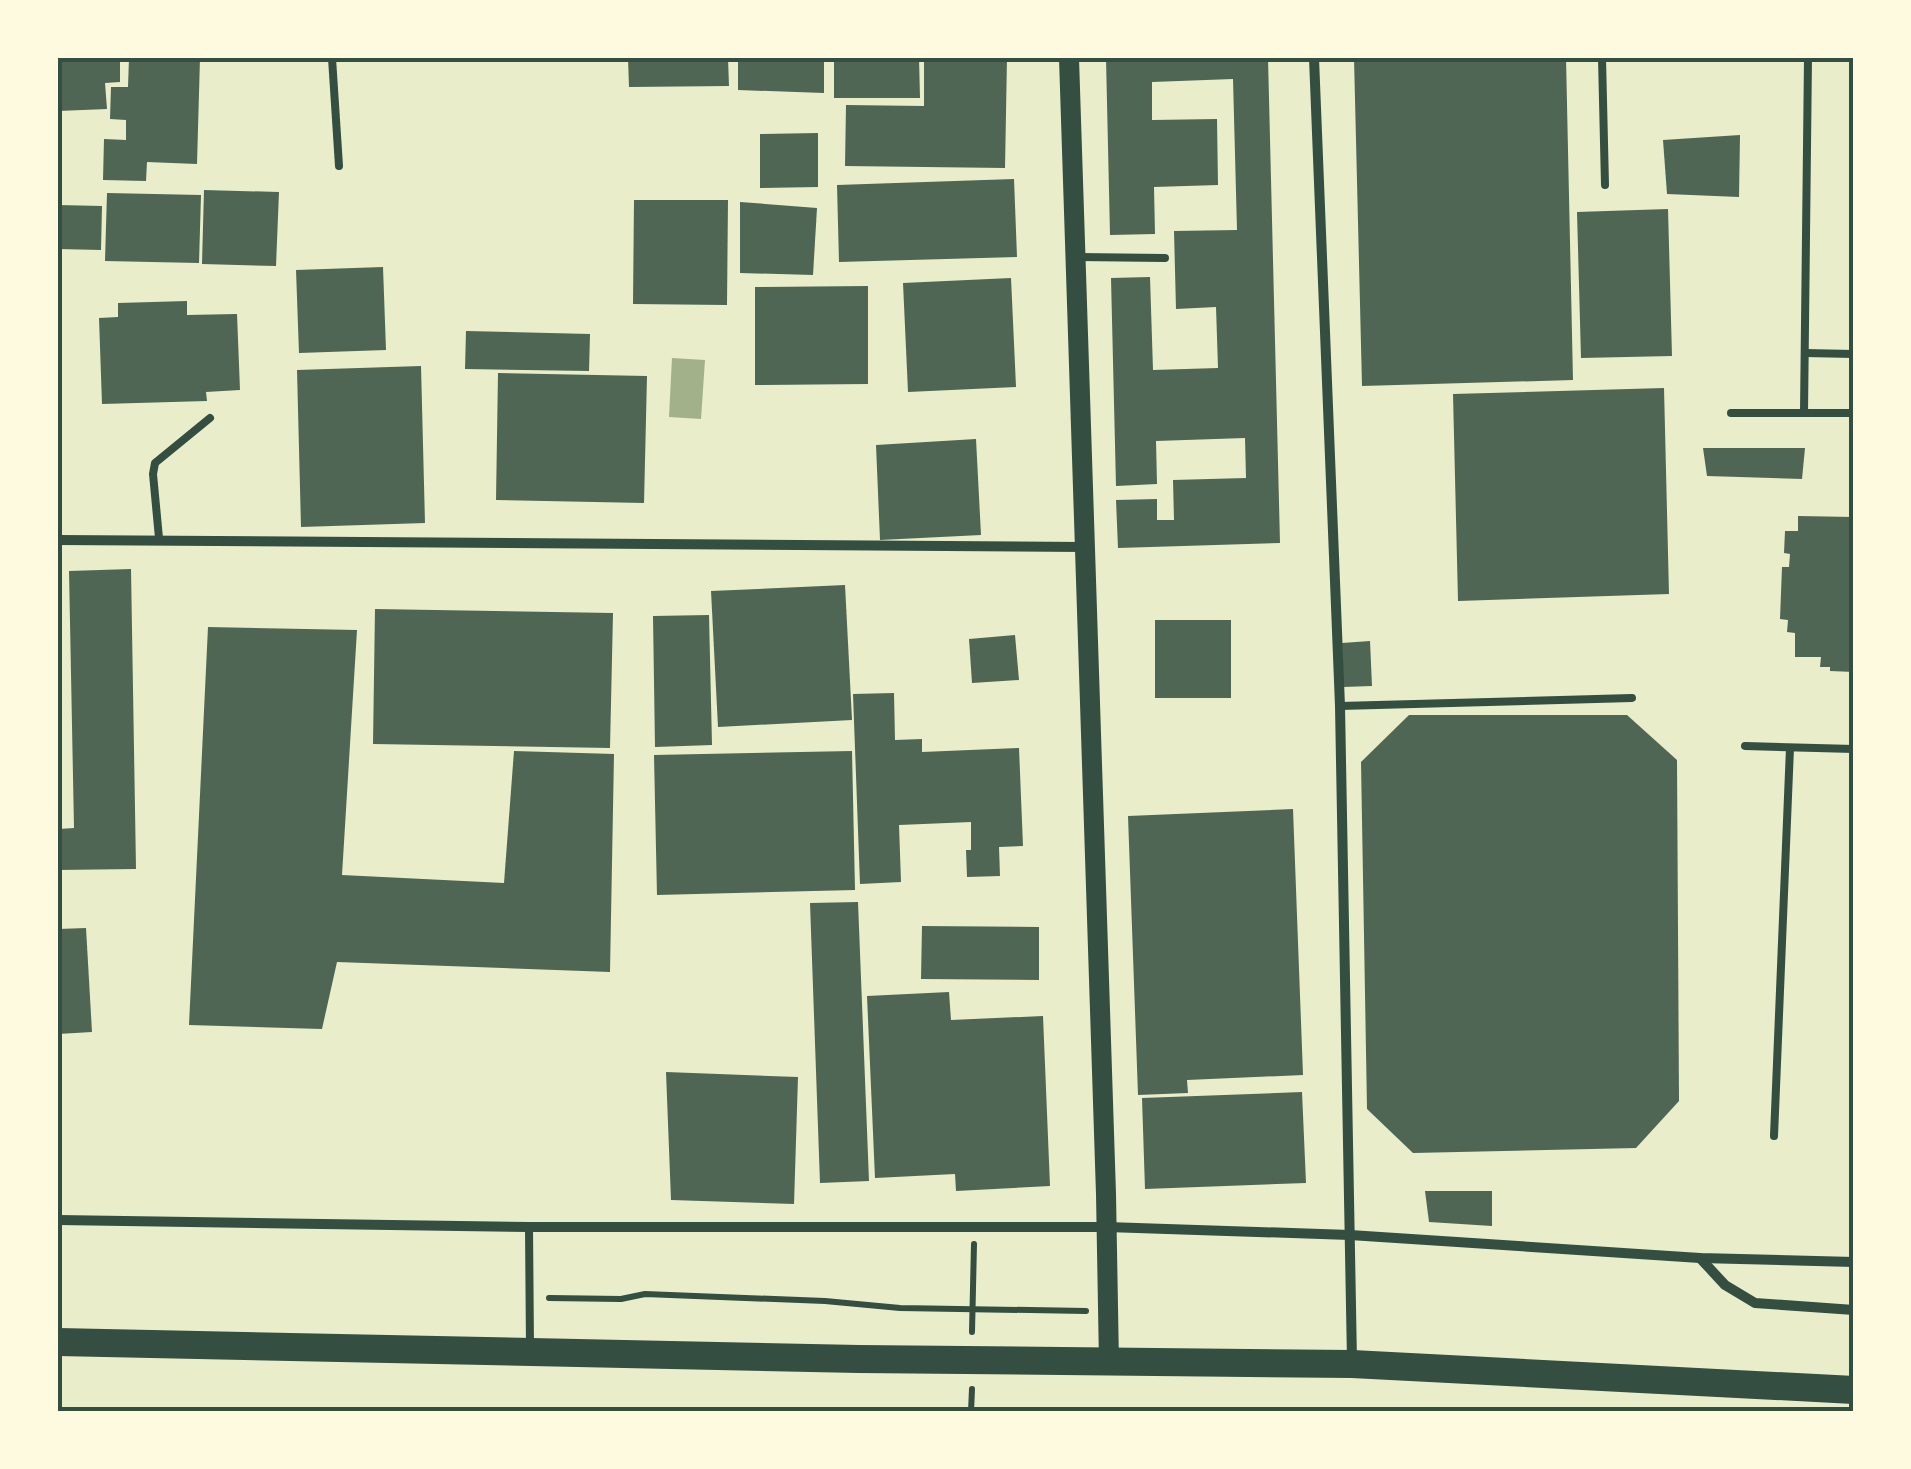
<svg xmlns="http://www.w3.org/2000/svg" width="1911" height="1469" viewBox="0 0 1911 1469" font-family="Lato,sans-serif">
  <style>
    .water { fill: #a3b18a }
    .building { fill: #4f6655 }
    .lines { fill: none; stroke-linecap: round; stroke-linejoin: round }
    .path { stroke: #344e41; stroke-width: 6 }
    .service { stroke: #344e41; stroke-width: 8 }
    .minor { stroke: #344e41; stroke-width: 10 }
    .secondary { stroke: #344e41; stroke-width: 20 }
    .trunk { stroke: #344e41; stroke-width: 28 }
    .neatline { fill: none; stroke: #344e41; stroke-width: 4 }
  </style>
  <rect width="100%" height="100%" fill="#e9edc9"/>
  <polygon class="water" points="672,358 705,360 701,419 669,417"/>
  <g class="building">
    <polygon points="58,58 120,58 120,82 105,83 107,109 58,111"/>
    <polygon points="129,58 200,58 197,164 147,162 146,181 103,180 104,139 126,140 126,120 110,119 111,87 128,87"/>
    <polygon points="628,58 728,58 729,86 629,87"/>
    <polygon points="738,58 824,58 824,93 738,90"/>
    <polygon points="834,58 919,58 920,98 834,98"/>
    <polygon points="924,58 1007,58 1005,168 845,166 846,105 924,106"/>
    <polygon points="1106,58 1268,58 1280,543 1118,548 1116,500 1157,499 1157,520 1174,520 1173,480 1246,478 1245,438 1156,441 1157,484 1116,486 1111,278 1150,277 1153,370 1218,368 1216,307 1176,309 1174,231 1237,230 1233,79 1152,82 1152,120 1217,119 1218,185 1154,187 1155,234 1110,235"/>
    <polygon points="1354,58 1566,58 1573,380 1362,386"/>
    <polygon points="818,133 818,187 760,188 760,134"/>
    <polygon points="1740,135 1739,197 1667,194 1663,140"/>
    <polygon points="1014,179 1017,257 839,262 837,185"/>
    <polygon points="204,190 279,192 276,266 202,264"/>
    <polygon points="107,193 201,195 199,263 105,261"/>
    <polygon points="634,200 728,200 727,305 633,304"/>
    <polygon points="740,202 817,208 813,275 740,273"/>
    <polygon points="58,205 102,206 101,250 58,249"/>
    <polygon points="1668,209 1672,356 1581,358 1577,212"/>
    <polygon points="383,267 386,350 299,353 296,270"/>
    <polygon points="1011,278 1016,387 908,392 903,283"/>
    <polygon points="868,286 868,384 755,385 755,287"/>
    <polygon points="187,301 187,315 237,314 240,390 206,392 207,401 102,404 99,318 118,317 118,303"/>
    <polygon points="466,331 590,334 589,371 465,369"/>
    <polygon points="421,366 425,523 301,527 297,370"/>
    <polygon points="498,373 647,376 644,503 496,500"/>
    <polygon points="1664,388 1669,594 1458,601 1453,394"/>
    <polygon points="976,439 981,535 880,540 876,445"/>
    <polygon points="1703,448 1805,448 1802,479 1707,476"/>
    <polygon points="1798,516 1854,517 1854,672 1830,671 1830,667 1820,667 1821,657 1795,657 1795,633 1787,632 1788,620 1780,619 1782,567 1789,567 1790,554 1784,553 1785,531 1798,531"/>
    <polygon points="131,569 136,869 58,870 58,829 74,828 69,571"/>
    <polygon points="845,585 852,720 718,727 711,591"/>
    <polygon points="375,609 613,613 610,748 373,744"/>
    <polygon points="709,615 712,745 655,747 653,616"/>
    <rect x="1155" y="620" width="76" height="78"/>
    <polygon points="208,627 357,630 342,875 504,883 514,751 614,754 610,972 337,962 322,1029 189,1025"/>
    <polygon points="1015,635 1019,680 972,683 969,639"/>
    <polygon points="1370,641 1372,686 1343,687 1342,643"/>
    <polygon points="894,693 895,740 922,739 922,752 1019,748 1023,846 999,847 1000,876 967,877 966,850 971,850 971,822 899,825 901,882 860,884 853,694"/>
    <polygon points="1409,715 1627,715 1677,760 1679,1101 1636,1148 1413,1153 1367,1109 1361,762"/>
    <polygon points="852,751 855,890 657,895 654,755"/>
    <polygon points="1293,809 1303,1075 1187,1080 1188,1093 1138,1095 1128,816"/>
    <polygon points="858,902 869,1181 820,1183 810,903"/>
    <polygon points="922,926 1039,927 1039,980 921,979"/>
    <polygon points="86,928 92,1032 58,1034 58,929"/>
    <polygon points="949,992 951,1020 1043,1016 1050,1186 956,1191 955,1174 875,1178 867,996"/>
    <polygon points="666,1072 798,1077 794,1204 671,1200"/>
    <polygon points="1302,1092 1306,1183 1145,1189 1142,1098"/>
    <polygon points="1425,1191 1492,1191 1492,1226 1429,1222"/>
  </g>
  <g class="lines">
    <g class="path">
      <polyline points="549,1298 621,1299 645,1294 825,1301 900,1308 1086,1311"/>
      <polyline points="972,1332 974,1244"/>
      <polyline points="971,1412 972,1389"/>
    </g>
    <g class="service">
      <polyline points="332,58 339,166"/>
      <polyline points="1602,58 1605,185"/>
      <polyline points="1078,257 1165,258"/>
      <polyline points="1805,353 1854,354"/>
      <polyline points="1731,413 1854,413"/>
      <polyline points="1804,413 1808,58"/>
      <polyline points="159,538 153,474 155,463 210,418"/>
      <polyline points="1340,706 1632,698"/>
      <polyline points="1745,746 1854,749"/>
      <polyline points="1774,1136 1790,748"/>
      <polyline points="529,1227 530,1348"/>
    </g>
    <g class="minor">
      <polyline points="1314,58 1340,706 1352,1361"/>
      <polyline points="58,540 1084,547"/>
      <polyline points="58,1220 529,1227 1107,1227 1350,1235 1700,1258 1854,1262"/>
      <polyline points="1700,1258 1725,1285 1755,1303 1854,1310"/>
    </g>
    <polyline class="secondary" points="1069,58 1106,1194 1109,1363"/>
    <polyline class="trunk" points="58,1342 859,1359 1352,1364 1854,1390"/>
  </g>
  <rect width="1911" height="1469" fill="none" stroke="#fefae0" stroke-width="120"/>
  <rect x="60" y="60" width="1791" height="1349" class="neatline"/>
</svg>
